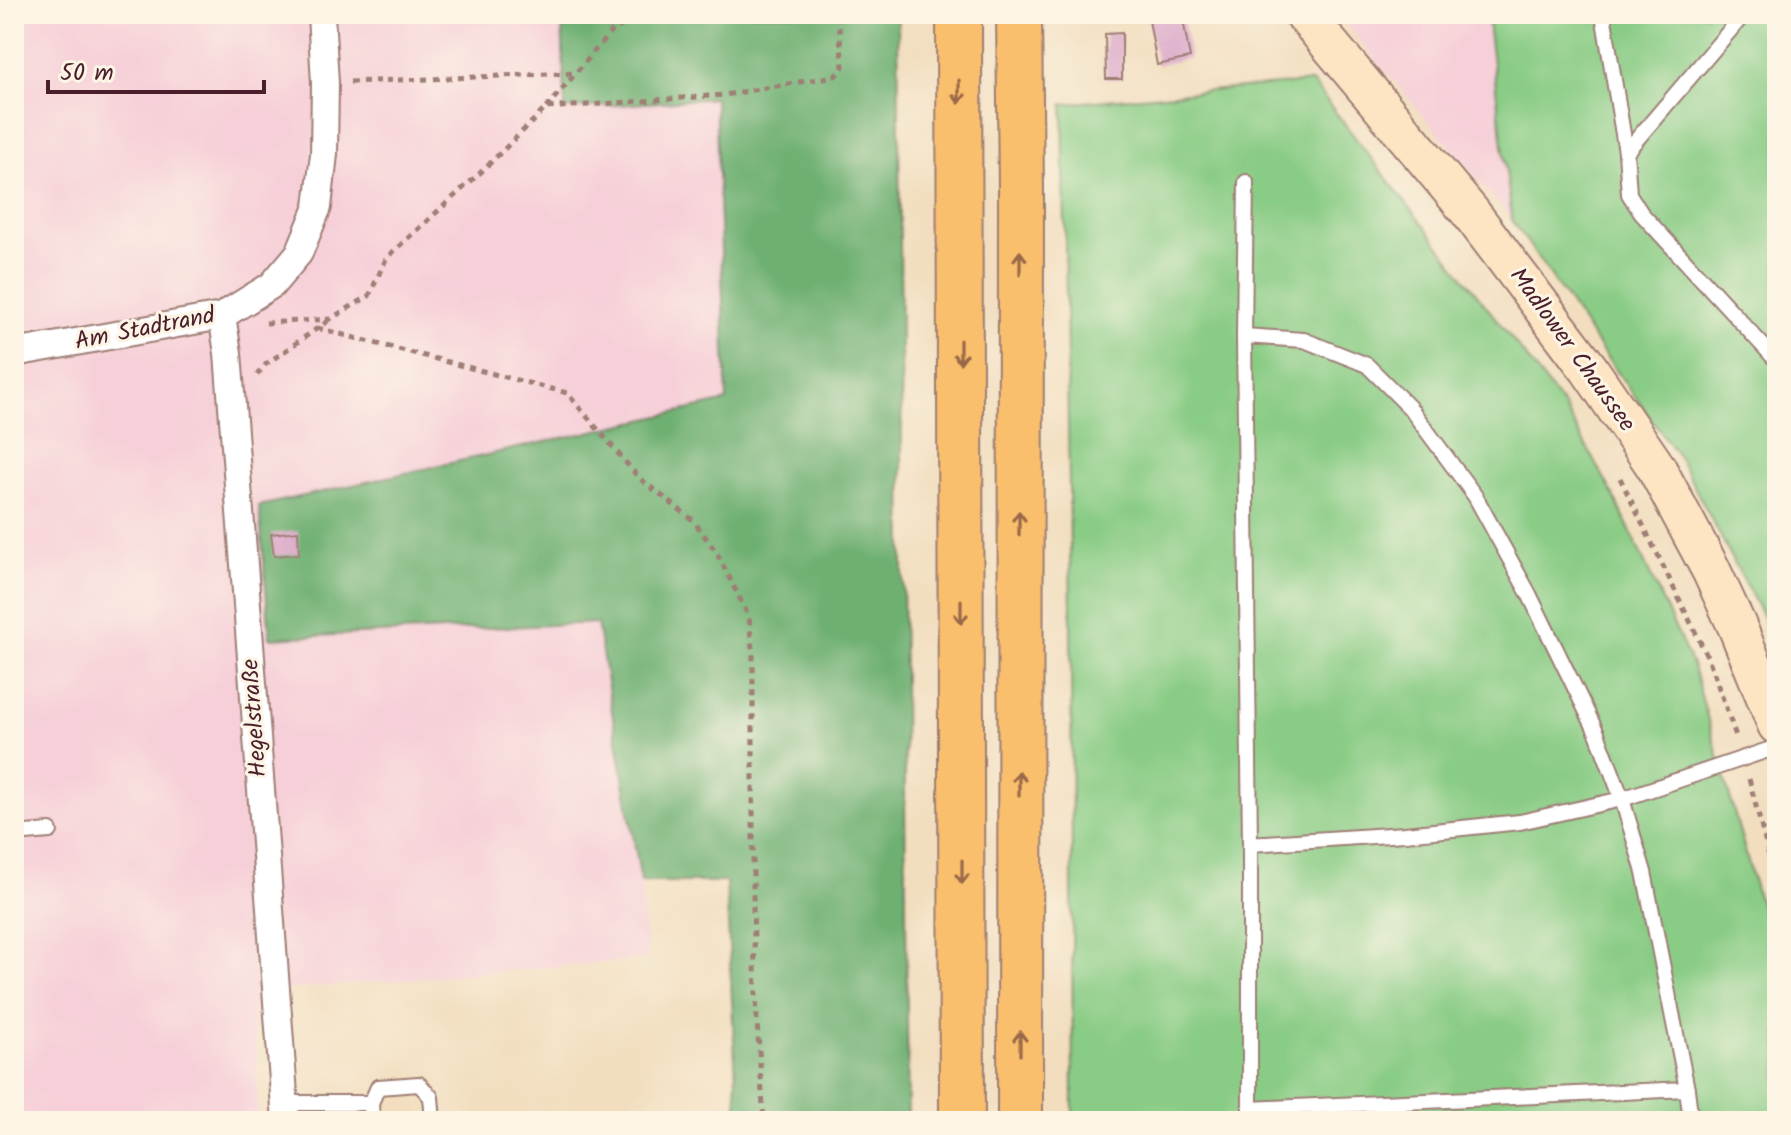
<svg xmlns="http://www.w3.org/2000/svg" width="1791" height="1135" viewBox="0 0 1791 1135" font-family="Kalam,sans-serif">
  <style>
    .built { fill: #f6cfd8 }
    .green { fill: #89cc85; stroke: #6a7658; stroke-width: 2 }
    .forest { fill: #6eb072; stroke: #5c684e; stroke-width: 2 }
    .building { fill: #ddabca }
    .lines { fill: none; stroke-linecap: round; stroke-linejoin: round }
    .lane-casing { stroke: #9e7e75; stroke-width: 18 }
    .street-casing { stroke: #9e7e75; stroke-width: 30 }
    .secondary-casing { stroke: #9e7e75; stroke-width: 42 }
    .highway-casing { stroke: #9e7e75; stroke-width: 48 }
    .path { stroke: #9e7e75; stroke-width: 5; stroke-dasharray: 6 6; stroke-linecap: butt }
    .lane { stroke: #fff; stroke-width: 14 }
    .street { stroke: #fff; stroke-width: 26 }
    .secondary { stroke: #fde5c4; stroke-width: 38 }
    .highway { stroke: #f9bf6c; stroke-width: 44 }
    .oneway { stroke: #996748 }
    .labels { text-anchor: middle; dominant-baseline: central; stroke-width: 6; stroke-linejoin: round; paint-order: stroke }
    .street-label { font-size: 24px; fill: #4a1f2b; stroke: #fcf5e5 }
  </style>
  <rect width="100%" height="100%" fill="#fcf5e5"/>
  <filter id="ink" filterUnits="userSpaceOnUse"><feTurbulence type="fractalNoise" baseFrequency=".0125" numOctaves="2"/><feDisplacementMap in="SourceGraphic" scale="16" xChannelSelector="R" yChannelSelector="G"/><feConvolveMatrix kernelMatrix="1 2 1 2 8 2 1 2 1" color-interpolation-filters="sRGB"/></filter>
  <filter id="wash" filterUnits="userSpaceOnUse"><feTurbulence type="fractalNoise" baseFrequency=".006" numOctaves="4" result="noise"/><feDisplacementMap in="SourceGraphic" scale="32" xChannelSelector="R" yChannelSelector="G"/><feGaussianBlur stdDeviation="1.8" result="paint"/><feColorMatrix in="noise" values="0 0 0 0 0 0 0 0 0 0 0 0 0 0 0 0 0 1.4 0 .05"/><feComposite in="paint" operator="in"/></filter>
  <g filter="url(#wash)">
    <rect width="100%" height="100%" fill="#f2debf"/>
    <g class="built">
      <polygon points="14,14 562,14 565,108 715,98 727,401 260,507 270,638 597,623 641,882 647,959 254,992 258,1121 14,1121"/>
      <polygon points="1337,14 1487,14 1512,220"/>
    </g>
    <g class="green">
      <polygon points="1487,14 1777,14 1777,643 1678,456 1605,355 1512,220"/>
      <polygon points="1312,82 1563,405 1612,492 1693,667 1777,964 1777,1121 1073,1121 1071,613 1063,104"/>
    </g>
    <polygon class="forest" points="562,14 898,14 908,1121 738,1121 726,882 641,882 597,623 270,638 259,506 727,401 715,98 565,109"/>
    <g id="blocks">
      <g class="building">
        <polygon points="1182,14 1190,58 1157,65 1149,20"/>
        <polygon points="1122,33 1122,79 1106,79 1105,34"/>
        <polygon points="298,531 299,554 274,556 271,534"/>
      </g>
    </g>
  </g>
  <g filter="url(#ink)">
    <use href="#blocks" fill-opacity="0" stroke="#9e7e75" stroke-width="2"/>
    <g class="lines">
      <g class="lane-casing">
        <g id="lane">
          <polyline points="1603,14 1626,152 1629,194 1641,213 1777,361"/>
          <polyline points="1626,152 1744,14"/>
          <polyline points="1244,336 1246,182"/>
          <polyline points="14,834 50,831"/>
          <polyline points="1250,844 1405,834 1520,822 1622,799 1777,747"/>
          <polyline points="284,1103 371,1103"/>
          <polyline points="1250,1109 1687,1089"/>
          <polyline points="372,1121 371,1103 378,1087 419,1084 431,1097 433,1121"/>
          <polyline points="1250,1121 1250,844 1244,336 1304,340 1367,365 1410,408 1475,496 1529,594 1597,733 1622,799 1644,872 1687,1089 1691,1121"/>
        </g>
      </g>
      <g class="street-casing">
        <g id="street">
          <polyline points="222,316 228,353 286,1121"/>
          <polyline points="14,353 222,316 272,285 299,253 318,207 324,154 325,83 321,14"/>
        </g>
      </g>
      <g class="secondary-casing">
        <polyline id="secondary" points="1304,14 1470,212 1589,369 1656,467 1711,570 1737,626 1777,725"/>
      </g>
      <g class="highway-casing">
        <g id="highway">
          <polyline points="959,14 962,1121"/>
          <polyline points="1019,14 1021,190 1020,1121"/>
        </g>
      </g>
      <g class="path">
        <polyline points="350,82 576,73"/>
        <polyline points="546,108 610,33 640,14"/>
        <polyline points="266,323 330,319 369,296 387,257 480,173 546,108 724,95 835,76 843,67 838,14"/>
        <polyline points="317,328 567,393 639,478 693,520 717,553 749,617 753,657 753,910 757,1022 764,1121"/>
        <polyline points="257,375 266,364 328,321"/>
        <polyline points="1620,478 1709,660 1737,739"/>
        <polyline points="1749,779 1777,887"/>
      </g>
      <use href="#lane" class="lane"/>
      <use href="#street" class="street"/>
      <use href="#secondary" class="secondary"/>
      <use href="#highway" class="highway"/>
    </g>
    <defs><path id="oneway-shaft" d="M-6 0H5M1.5-3L5.5 0L1.5 3" fill="none" stroke-width="1.6" stroke-linecap="round" stroke-linejoin="round" transform="scale(2)"/></defs>
    <g class="oneway">
      <use href="#oneway-shaft" transform="translate(959 92) rotate(90)"/>
      <use href="#oneway-shaft" transform="translate(1020 263) rotate(-90)"/>
      <use href="#oneway-shaft" transform="translate(960 352) rotate(90)"/>
      <use href="#oneway-shaft" transform="translate(1019 523) rotate(-90)"/>
      <use href="#oneway-shaft" transform="translate(961 612) rotate(90)"/>
      <use href="#oneway-shaft" transform="translate(1019 783) rotate(-90)"/>
      <use href="#oneway-shaft" transform="translate(962 872) rotate(90)"/>
      <use href="#oneway-shaft" transform="translate(1020 1043) rotate(-90)"/>
    </g>
  </g>
  <g class="labels">
    <g class="street-label">
      <text transform="translate(145 329) rotate(-11)">Am Stadtrand</text>
      <text transform="translate(1572 350) rotate(54)">Madlower Chaussee</text>
      <text transform="translate(255 718) rotate(-94)">Hegelstraße</text>
    </g>
  </g>
  <rect width="1791" height="1135" fill="none" stroke="#fcf5e5" stroke-width="48"/>
  <path d="M48 80v12h216v-12" fill="none" stroke="#4a1f2b" stroke-width="4"/>
  <text x="60" y="80" font-size="24" fill="#4a1f2b" stroke="#fcf5e5" stroke-width="6" paint-order="stroke">50 m</text>
</svg>
